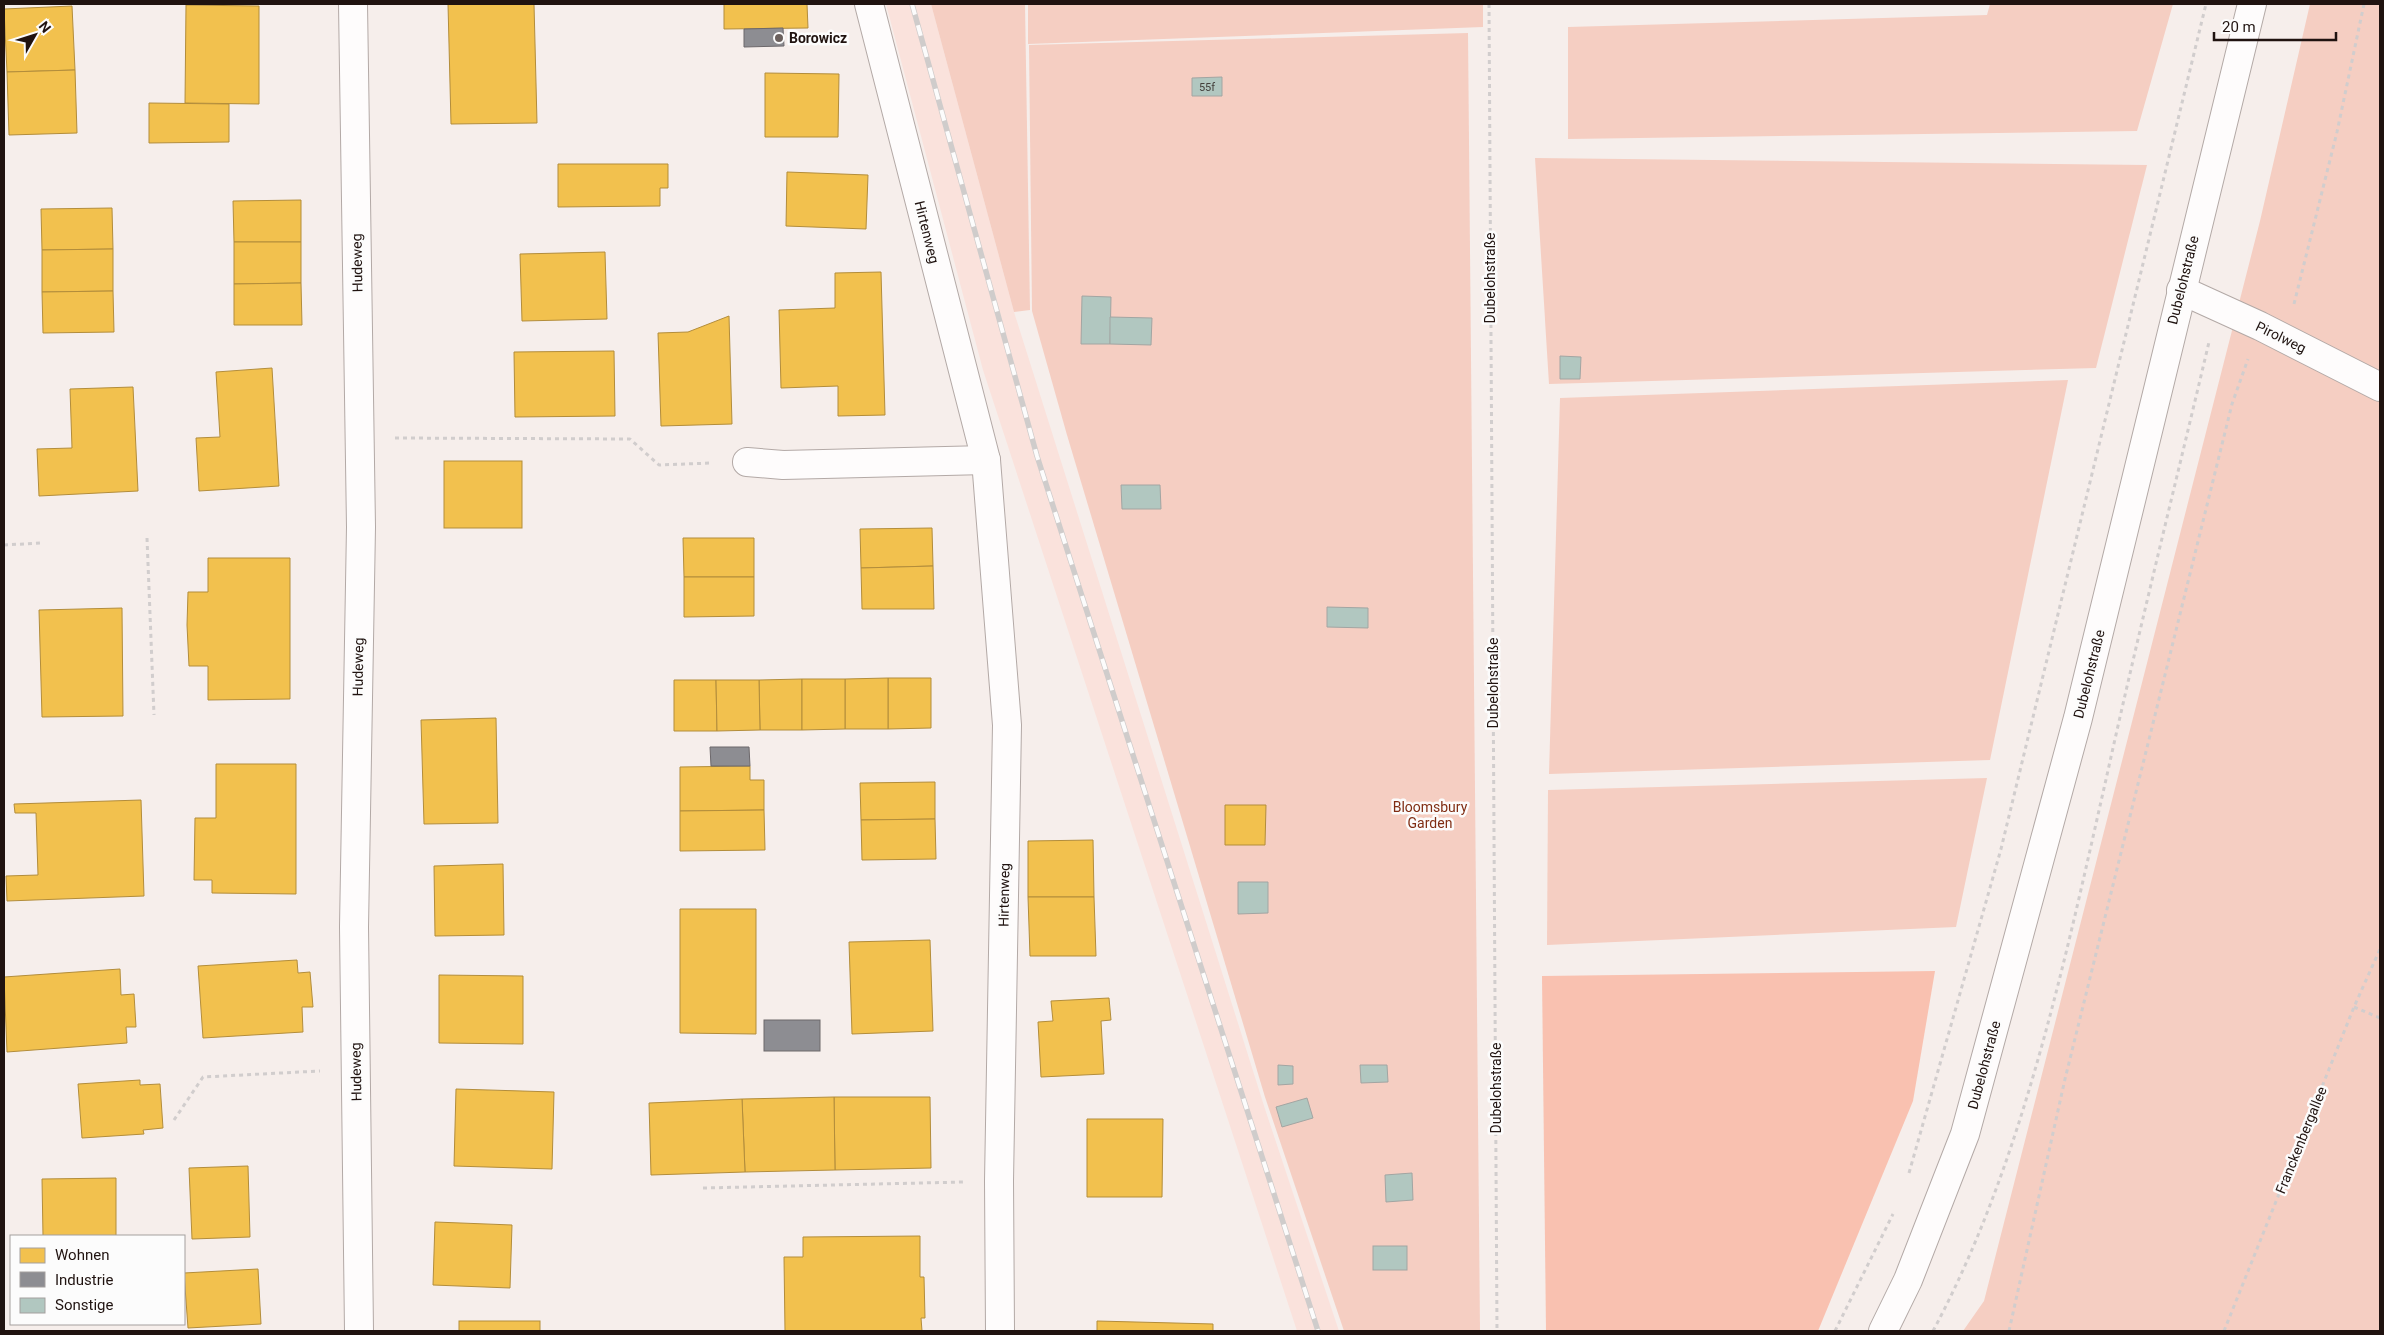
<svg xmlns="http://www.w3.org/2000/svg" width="2384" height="1335" viewBox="0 0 2384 1335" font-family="Roboto,sans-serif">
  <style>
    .built { fill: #fae2dc }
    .green { fill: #f5cec2 }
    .forest { fill: #f9c1b0 }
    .homes { fill: #f2c14e; stroke: #b38d3b }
    .industry { fill: #8d8d92; stroke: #6c686b }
    .building { fill: #b1c7c0; stroke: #a2a5a2 }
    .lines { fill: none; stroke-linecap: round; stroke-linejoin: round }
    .street-casing { stroke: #b3a9a6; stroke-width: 30 }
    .secondary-casing { stroke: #b3a9a6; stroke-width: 30 }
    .path { stroke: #d1cdcd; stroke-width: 3; stroke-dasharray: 4 4; stroke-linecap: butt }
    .street { stroke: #fefcfc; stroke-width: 28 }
    .secondary { stroke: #fefcfc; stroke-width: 28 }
    .rail-casing { stroke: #cfcccb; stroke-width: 5.5 }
    .rail { stroke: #fcfcfc; stroke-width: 4; stroke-dasharray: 11; stroke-linecap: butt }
    .poi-dot { fill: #6b605d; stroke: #fcfcfc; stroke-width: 2 }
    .labels { text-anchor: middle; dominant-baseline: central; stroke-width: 5; stroke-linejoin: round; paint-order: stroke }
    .number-label { font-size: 11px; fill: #44403c }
    .poi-label { font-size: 14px; font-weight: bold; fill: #201310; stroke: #fcfcfc; text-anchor: start }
    .street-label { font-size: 14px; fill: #201310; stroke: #fcfcfc }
    .park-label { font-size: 14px; fill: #802d13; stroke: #fcfcfc }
  </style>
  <rect width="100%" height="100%" fill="#f6eeeb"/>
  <polygon class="built" points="886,4 931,4 1014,312 1265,1109 1339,1331 1297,1331 983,370"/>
  <g class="green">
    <polygon points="931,4 1025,4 1030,310 1014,312"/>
    <polygon points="1028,4 1483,4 1483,27 1028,44"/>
    <polygon points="1990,4 2173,4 2137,131 1568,139 1568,27 1987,15"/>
    <polygon points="2310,4 2380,4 2380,1331 1963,1331 1984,1301 2260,221"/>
    <polygon points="1468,33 1480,1331 1344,1331 1265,1097 1067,435 1032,311 1029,45"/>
    <polygon points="1535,158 2147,165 2096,368 1549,384"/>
    <polygon points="2068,380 1990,760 1549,774 1560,398"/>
    <polygon points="1987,778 1956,927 1547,945 1548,790"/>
  </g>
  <polygon class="forest" points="1935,971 1913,1101 1818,1331 1546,1331 1542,976"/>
  <g class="homes">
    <polygon points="448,4 534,4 537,123 451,124"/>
    <polygon points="724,4 807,4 808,28 724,29"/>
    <polygon points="186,5 259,6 259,104 185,103"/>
    <polygon points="72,6 75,70 7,72 4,9"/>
    <polygon points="75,70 77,133 9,135 7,72"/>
    <polygon points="765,73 839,74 838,137 765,137"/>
    <polygon points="149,103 229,104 229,142 149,143"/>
    <polygon points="558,164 668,164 668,188 660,188 660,206 558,207"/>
    <polygon points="787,172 868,175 866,229 786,226"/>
    <polygon points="301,200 301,242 234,242 233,201"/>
    <polygon points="112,208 113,249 42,250 41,209"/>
    <polygon points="234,242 301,242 301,283 234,284"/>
    <polygon points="113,249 113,291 42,292 42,250"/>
    <polygon points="605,252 607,319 522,321 520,254"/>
    <polygon points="881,272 885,415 838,416 838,386 781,388 779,310 835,308 835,273"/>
    <polygon points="301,283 302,325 234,325 234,284"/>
    <polygon points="113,291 114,332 43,333 42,292"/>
    <polygon points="729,316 732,424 661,426 658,333 688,332"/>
    <polygon points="614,351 615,416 515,417 514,352"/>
    <polygon points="272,368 279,486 199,491 196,438 220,437 216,372"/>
    <polygon points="133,387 138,491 39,496 37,449 72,448 70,389"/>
    <rect x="444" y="461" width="78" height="67"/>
    <polygon points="932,528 933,566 861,568 860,529"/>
    <polygon points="683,538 754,538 754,577 684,577"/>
    <polygon points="208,558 290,558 290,699 208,700 208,666 189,666 187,625 188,592 208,592"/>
    <polygon points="933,566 934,609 862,609 861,568"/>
    <polygon points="684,577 754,577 754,616 684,617"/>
    <polygon points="122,608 123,716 42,717 39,610"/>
    <polygon points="888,678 931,678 931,728 888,729"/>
    <polygon points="888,678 888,729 845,729 845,679"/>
    <polygon points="802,679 802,730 760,730 759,680"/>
    <polygon points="802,679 845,679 845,729 802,730"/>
    <polygon points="674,680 716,680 717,731 674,731"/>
    <polygon points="716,680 759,680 760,730 717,731"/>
    <polygon points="496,718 498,823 424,824 421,720"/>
    <polygon points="216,764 296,764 296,894 212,893 212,880 194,880 195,818 216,818"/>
    <polygon points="750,766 750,780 764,780 764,810 680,811 680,767"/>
    <polygon points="935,782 935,819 861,820 860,783"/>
    <polygon points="141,800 144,896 7,901 6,876 38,875 36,813 15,813 14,804"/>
    <polygon points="1225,805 1266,805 1265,845 1225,845"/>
    <polygon points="764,810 765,850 680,851 680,811"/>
    <polygon points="935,819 936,859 862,860 861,820"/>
    <polygon points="1093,840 1094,897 1028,897 1028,841"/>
    <polygon points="503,864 504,935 435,936 434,866"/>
    <polygon points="1028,897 1094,897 1096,956 1030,956"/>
    <polygon points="680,909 756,909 756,1034 680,1033"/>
    <polygon points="930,940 933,1031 852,1034 849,942"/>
    <polygon points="297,960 298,973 310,972 313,1007 302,1007 303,1032 203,1038 198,966"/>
    <polygon points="120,969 121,995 134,994 136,1027 126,1027 127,1043 7,1052 4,977"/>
    <polygon points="439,975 523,976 523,1044 439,1043"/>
    <polygon points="1109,998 1111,1020 1101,1021 1104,1074 1041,1077 1038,1022 1053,1021 1051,1001"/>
    <polygon points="140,1080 140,1085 160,1084 163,1128 143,1130 144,1134 82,1138 78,1084"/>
    <polygon points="456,1089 554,1092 552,1169 454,1166"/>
    <polygon points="834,1097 930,1097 931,1168 835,1170"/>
    <polygon points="834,1097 835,1170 745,1172 742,1099"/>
    <polygon points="742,1099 745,1172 651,1175 649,1103"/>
    <polygon points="1087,1119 1163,1119 1162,1197 1087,1197"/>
    <polygon points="248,1166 250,1237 192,1239 189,1168"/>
    <polygon points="116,1178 116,1236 43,1236 42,1179"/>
    <polygon points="435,1222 512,1225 510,1288 433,1285"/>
    <polygon points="920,1236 920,1277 924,1277 925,1318 921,1318 922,1331 785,1331 784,1257 803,1257 803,1237"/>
    <polygon points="258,1269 261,1324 188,1328 184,1273"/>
    <rect x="459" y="1321" width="81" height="10"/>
    <polygon points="1097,1321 1213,1324 1213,1331 1097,1331"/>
  </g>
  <g class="industry">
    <polygon points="783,28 784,46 744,47 744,29"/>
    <polygon points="710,747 749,747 750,766 711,766"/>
    <rect x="764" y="1020" width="56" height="31"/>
  </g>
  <g class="building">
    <polygon points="1222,77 1222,96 1192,96 1192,78"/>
    <polygon points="1082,296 1111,297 1110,344 1081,344"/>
    <polygon points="1110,317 1152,318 1151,345 1110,344"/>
    <polygon points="1560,356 1581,357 1580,379 1560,379"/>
    <polygon points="1121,485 1160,485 1161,509 1122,509"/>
    <polygon points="1327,607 1368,608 1368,628 1327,627"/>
    <polygon points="1238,882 1268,882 1268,913 1238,914"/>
    <polygon points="1278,1065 1293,1066 1293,1084 1278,1085"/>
    <polygon points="1360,1065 1387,1065 1388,1082 1361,1083"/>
    <polygon points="1307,1098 1313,1118 1282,1127 1276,1107"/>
    <polygon points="1412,1173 1413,1200 1386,1202 1385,1175"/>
    <rect x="1373" y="1246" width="34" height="24"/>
  </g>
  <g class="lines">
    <g class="street-casing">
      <g id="street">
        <polyline points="353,4 361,527 354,927 359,1331"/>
        <polyline points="869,4 986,460 1007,725 999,1181 1000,1331"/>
        <polyline points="2181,290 2260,326 2380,387"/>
        <polyline points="747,462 783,465 986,460"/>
      </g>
    </g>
    <g class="secondary-casing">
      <polyline id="secondary" points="1883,1331 1908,1280 1965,1134 2078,718 2252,4"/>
    </g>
    <g class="path">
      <polyline points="1489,4 1497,1331"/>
      <polyline points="2294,304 2337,132 2364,4"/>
      <polyline points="395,438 630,439 659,465 711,463"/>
      <polyline points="147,538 154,715"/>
      <polyline points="4,545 42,543"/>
      <polyline points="2354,1007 2380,1018"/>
      <polyline points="174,1120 203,1077 320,1071"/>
      <polyline points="1909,1173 2001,849 2206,4"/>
      <polyline points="703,1188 964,1182"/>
      <polyline points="1835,1331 1893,1214"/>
      <path d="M1933 1331C2023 1163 2065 960 2107 775 2139 630 2175 486 2209 342"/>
      <polyline points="2009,1331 2065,1079 2232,404 2248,359"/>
      <polyline points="2224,1331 2354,1007 2380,949"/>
    </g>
    <use href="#street" class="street"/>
    <use href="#secondary" class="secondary"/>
    <g class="rail-casing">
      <polyline id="rail" points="912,4 1037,456 1318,1331"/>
    </g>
    <use href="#rail" class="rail"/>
  </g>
  <circle class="poi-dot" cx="779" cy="38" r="5"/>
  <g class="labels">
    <g class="number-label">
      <text x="1207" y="87">55f</text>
    </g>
    <g class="poi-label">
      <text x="789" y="38">Borowicz</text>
    </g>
    <g class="street-label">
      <text transform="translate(927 232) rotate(76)">Hirtenweg</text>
      <text transform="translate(357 263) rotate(-91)">Hudeweg</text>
      <text transform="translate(1490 278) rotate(-90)">Dubelohstraße</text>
      <text transform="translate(2183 280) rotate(-76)">Dubelohstraße</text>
      <text transform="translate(2281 337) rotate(26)">Pirolweg</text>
      <text transform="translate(358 667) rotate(-89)">Hudeweg</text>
      <text transform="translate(2089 674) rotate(-76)">Dubelohstraße</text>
      <text transform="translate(1493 683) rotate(-90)">Dubelohstraße</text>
      <text transform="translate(1004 895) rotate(-89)">Hirtenweg</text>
      <text transform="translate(1984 1065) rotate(-75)">Dubelohstraße</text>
      <text transform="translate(356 1072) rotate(-91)">Hudeweg</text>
      <text transform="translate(1496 1088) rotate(-90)">Dubelohstraße</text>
      <text transform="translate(2301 1140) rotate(-68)">Franckenbergallee</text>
    </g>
    <g class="park-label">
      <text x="1430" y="807">Bloomsbury<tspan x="1430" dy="16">Garden</tspan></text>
    </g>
  </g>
  <rect width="2384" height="1335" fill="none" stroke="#201310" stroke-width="10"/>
  <rect x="10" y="1235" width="175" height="90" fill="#fcfcfc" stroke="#a49f9e"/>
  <rect x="20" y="1248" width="25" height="15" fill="#f2c14e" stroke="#a49f9e"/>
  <text x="55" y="1260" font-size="15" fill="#201310">Wohnen</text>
  <rect x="20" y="1272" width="25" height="15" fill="#8d8d92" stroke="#a49f9e"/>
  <text x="55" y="1285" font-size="15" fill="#201310">Industrie</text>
  <rect x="20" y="1298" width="25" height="15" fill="#b1c7c0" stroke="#a49f9e"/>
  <text x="55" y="1310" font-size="15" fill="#201310">Sonstige</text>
  <g transform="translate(35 35) rotate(51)" stroke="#fcfcfc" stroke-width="4" paint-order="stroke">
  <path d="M0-4L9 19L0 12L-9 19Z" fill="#201310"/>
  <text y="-8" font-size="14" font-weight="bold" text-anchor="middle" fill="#201310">N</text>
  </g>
  <path d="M2214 32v8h122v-8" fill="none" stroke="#201310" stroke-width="2.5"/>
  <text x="2222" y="32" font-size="15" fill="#201310" stroke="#fcfcfc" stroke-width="4" paint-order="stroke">20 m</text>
</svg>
